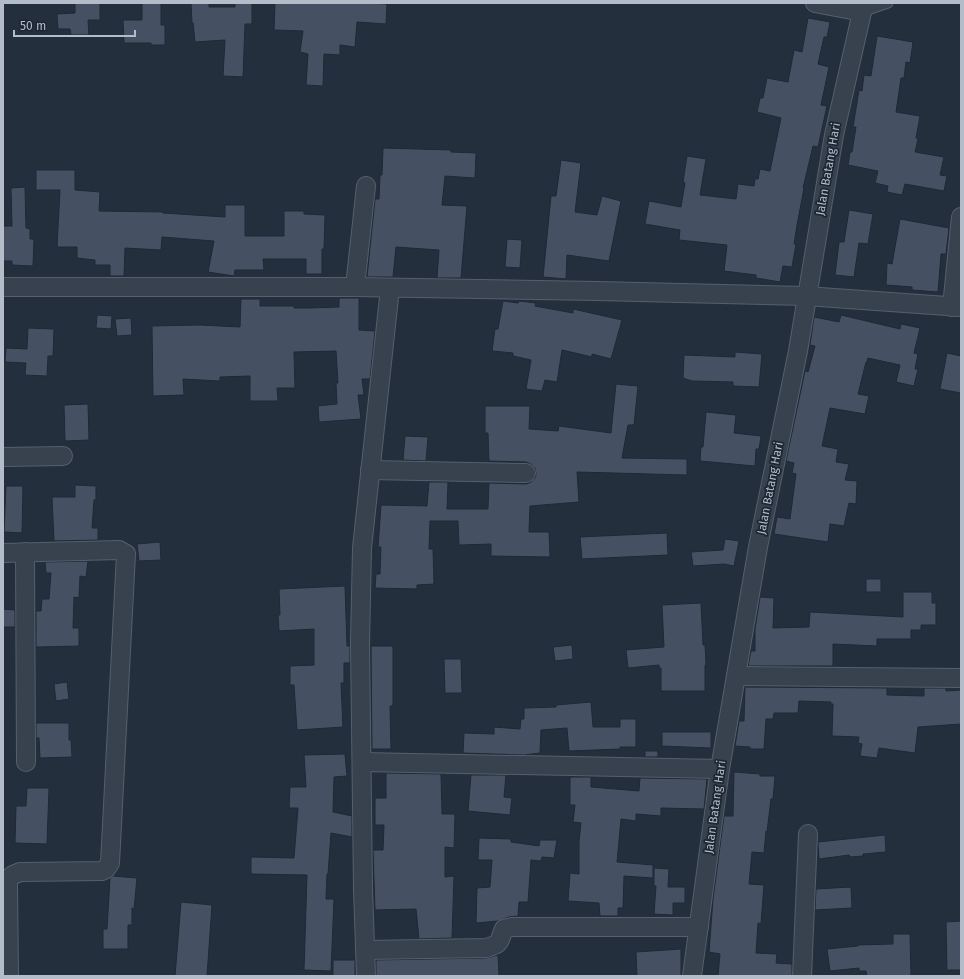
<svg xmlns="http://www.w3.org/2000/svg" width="964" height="979" viewBox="0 0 964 979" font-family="'Fira Sans',sans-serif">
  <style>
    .building { fill: #455162; stroke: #1f2835 }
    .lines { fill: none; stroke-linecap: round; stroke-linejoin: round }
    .service-casing { stroke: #565f6c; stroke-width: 11 }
    .minor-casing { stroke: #565f6c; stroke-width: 20 }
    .service { stroke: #38414e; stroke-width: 9 }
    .minor { stroke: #38414e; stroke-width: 18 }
    .labels { text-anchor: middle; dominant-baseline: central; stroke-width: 3.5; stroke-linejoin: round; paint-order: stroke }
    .street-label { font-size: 12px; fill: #b4bcc9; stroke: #1d2633 }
  </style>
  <rect width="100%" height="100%" fill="#242f3e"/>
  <g class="building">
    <polygon points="75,3 100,3 100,20 88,20 89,35 71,35 70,29 58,29 57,14 75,13"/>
    <polygon points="142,3 161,3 161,25 165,25 165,45 151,45 151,43 124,43 123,20 142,20"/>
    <polygon points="191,3 209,3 209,7 235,7 235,3 252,3 252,24 245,24 243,77 223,76 225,40 195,42 193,23 192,23"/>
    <polygon points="275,3 368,3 387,4 386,24 357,22 355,47 340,45 340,55 324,54 323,86 306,85 308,54 300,52 303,31 274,30"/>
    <polygon points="808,18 830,22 827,37 824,37 818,64 829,67 821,105 827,106 818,147 813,146 803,188 804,188 797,225 794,244 796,244 792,267 783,266 780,282 756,278 756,275 724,271 727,245 679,240 680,230 645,224 649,201 681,207 685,183 683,182 687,156 706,159 700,195 736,199 738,184 754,186 755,179 758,179 760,169 770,171 781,118 757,112 760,98 763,98 767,78 788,82 794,50 802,52"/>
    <polygon points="877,36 913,42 910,63 906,62 904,78 901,78 896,112 920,116 916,138 918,139 915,152 944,157 940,175 947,176 944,191 905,184 902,195 887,192 888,186 875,183 878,171 848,165 850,152 852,152 856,127 853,127 859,90 862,91 864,75 871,76"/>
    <polygon points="383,148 451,150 451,152 476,153 475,178 445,176 442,205 467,206 461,278 437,278 439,250 396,247 393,277 367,277 375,199 379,199 380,175 382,175"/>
    <polygon points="561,160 581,163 575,212 597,215 602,196 621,201 609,261 567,255 566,279 543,277 551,196 556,196"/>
    <polygon points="36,170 75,170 75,190 100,192 99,211 163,212 163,213 225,217 225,205 245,205 245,236 284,236 284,211 304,211 304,214 325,215 324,249 322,249 322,274 306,274 306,259 263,259 264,270 235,270 234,276 208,272 214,241 162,237 161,250 125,248 124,276 110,276 110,265 95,265 95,260 77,258 77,247 57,247 60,190 36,190"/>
    <polygon points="25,187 26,228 30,229 30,239 34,239 33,266 12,265 12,261 3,261 3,226 12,226 11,188"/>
    <polygon points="849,210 873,214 868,244 859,243 854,277 835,275 839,242 844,242"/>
    <polygon points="900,219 949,228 946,254 941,254 938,292 912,290 912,287 886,285 887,263 892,264"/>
    <polygon points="507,239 522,240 520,268 505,267"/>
    <polygon points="339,298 359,298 359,330 375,331 370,379 362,379 364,395 358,395 361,419 319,422 318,406 337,404 336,383 338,383 336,351 294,352 295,388 277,388 278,401 250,401 250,376 220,377 220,381 183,379 184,395 153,396 152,326 200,325 240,327 241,299 260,299 260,306 294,306 294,308 309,308 339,307"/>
    <polygon points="503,301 518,303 519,301 536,303 535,306 573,313 573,309 622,320 611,359 592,354 592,357 562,350 557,382 545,380 542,391 526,389 531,360 513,356 513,353 492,351 495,329 498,329"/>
    <polygon points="97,315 112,316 111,329 96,328"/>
    <polygon points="841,315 900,329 901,324 920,328 914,353 918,354 915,369 918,369 914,386 896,382 900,365 868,358 867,362 866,362 858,394 869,396 865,414 830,408 822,446 838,449 836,462 849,464 845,480 857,481 856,504 849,503 844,526 830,524 828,542 774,534 777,517 790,519 796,474 792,473 794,463 786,461 805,371 808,372 815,346 810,345 814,317 839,322"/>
    <polygon points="131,318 132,335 117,336 115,319"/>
    <polygon points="28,328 54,329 53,356 48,356 47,376 25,375 26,363 5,362 6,348 27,349"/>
    <polygon points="735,352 762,354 759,387 733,386 733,382 692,381 683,378 684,355 735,357"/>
    <polygon points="947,353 961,356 961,393 940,389"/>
    <polygon points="616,384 638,386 634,425 628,425 622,458 687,459 687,475 577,472 579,502 530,506 529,532 549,532 550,557 491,556 491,544 459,545 458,521 430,521 429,549 433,549 434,584 417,585 417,589 375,588 376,574 380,574 381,547 378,547 381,505 427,506 429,482 448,482 447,509 488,509 489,483 526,484 531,482 535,478 536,474 535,468 531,464 526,462 489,461 488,433 485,433 485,406 530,406 529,429 558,431 559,426 611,433"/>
    <polygon points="88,404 89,440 65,441 64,405"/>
    <polygon points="706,412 736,415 734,433 761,436 759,449 756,449 755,466 700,461 701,447 703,447"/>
    <polygon points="405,436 428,437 426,461 403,460"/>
    <polygon points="75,485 96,486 96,500 94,500 92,528 98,528 98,540 54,541 52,497 75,497"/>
    <polygon points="6,486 23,486 22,533 4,532"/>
    <polygon points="667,533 668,555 582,559 580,537"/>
    <polygon points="725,539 739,541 734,566 724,564 693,566 691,552 723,550"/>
    <polygon points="160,542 161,560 139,561 137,544"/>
    <polygon points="88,561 86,577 80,576 79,598 74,597 73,628 79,628 79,646 36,647 36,611 41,611 42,599 49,599 51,573 46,573 45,562"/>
    <rect x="866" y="579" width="15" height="13"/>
    <polygon points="345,586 347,646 350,646 350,663 344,663 344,683 341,683 343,727 297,730 294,685 290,685 290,666 314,665 314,629 279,631 278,615 280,615 279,589"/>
    <polygon points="903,592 932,592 932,603 936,603 936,625 921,625 921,630 911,630 911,639 877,639 877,646 833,644 833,666 748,666 751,651 755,651 755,629 760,597 774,598 773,628 809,627 810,612 903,617"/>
    <polygon points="701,603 703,645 705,645 706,665 705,665 705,691 661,691 661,668 659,668 659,665 628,668 626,650 664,647 662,605"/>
    <polygon points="3,609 15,610 15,627 3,627"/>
    <polygon points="572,645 573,659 555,661 553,647"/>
    <polygon points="371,646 393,646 393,706 390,706 391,749 372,749"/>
    <polygon points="444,659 461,659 462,693 445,693"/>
    <polygon points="67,682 69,699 56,701 54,684"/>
    <polygon points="745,687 887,688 887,695 924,696 924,688 946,688 946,691 961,690 961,724 918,727 915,753 879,748 877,758 860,756 862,744 858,743 859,737 832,736 833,704 831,704 831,702 799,701 798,713 774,713 773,719 766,719 764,749 750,749 750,747 735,746 739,721 744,721"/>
    <polygon points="591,702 593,727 620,727 620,719 636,719 636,747 620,747 620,749 569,751 567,728 541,730 540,753 524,755 463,753 464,733 494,734 494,727 520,729 521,719 524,719 524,708 556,707 556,705"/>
    <polygon points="36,723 69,723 69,740 71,740 72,757 40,758 39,738 36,738"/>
    <polygon points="662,732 711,732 711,748 662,746"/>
    <rect x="645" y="751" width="13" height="6"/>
    <polygon points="345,754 347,776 334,777 333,812 352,816 352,837 331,833 328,874 327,874 326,899 334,899 331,971 304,970 307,875 251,874 251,857 294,858 298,808 289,808 290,787 306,787 304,755"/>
    <polygon points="734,772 760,774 760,776 775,776 773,799 771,799 767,832 766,831 764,853 752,852 749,884 764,885 761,924 758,923 756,953 777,954 776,963 792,964 792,976 718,976 720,954 709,952 713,899 724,816 733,816"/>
    <polygon points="386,773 441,774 442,814 455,814 454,848 445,847 445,877 454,876 452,938 419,939 416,909 375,910 373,850 383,850 384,825 375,825 375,798 386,798"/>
    <polygon points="471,775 506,775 504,797 512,798 510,815 468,811"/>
    <polygon points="570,777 591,777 591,787 639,791 640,778 707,779 704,809 661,808 661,816 636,814 636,821 621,819 617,862 653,865 653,878 624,876 623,908 618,908 618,916 600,916 599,903 568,901 570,873 579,874 579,841 581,823 573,822 575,805 570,805"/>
    <polygon points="27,788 49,788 47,844 15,843 16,806 26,806"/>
    <polygon points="885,835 886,852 863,854 863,856 850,857 849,855 819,859 818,842"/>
    <polygon points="479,838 511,839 511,842 539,846 540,840 557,840 554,858 542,857 541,861 531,860 528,902 519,902 518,916 509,917 498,921 476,923 477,888 490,887 492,860 478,860"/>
    <polygon points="654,868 669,869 668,887 685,887 685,903 673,903 673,915 654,914 656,886 654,886"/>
    <polygon points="113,876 137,878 134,909 132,908 132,925 128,925 128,949 103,949 103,929 107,929 110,878"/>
    <polygon points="851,887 852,908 815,910 816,889"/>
    <polygon points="181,902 212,905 207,976 175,976"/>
    <polygon points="961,921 961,970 947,970 946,922"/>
    <polygon points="893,934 910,934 911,976 867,976 866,971 859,971 859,968 830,971 827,949 858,946 858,945 893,944"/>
    <polygon points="681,949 681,976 637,976 636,952"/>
    <polygon points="498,955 499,976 376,976 376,960 486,958"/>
    <rect x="333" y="960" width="22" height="16"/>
  </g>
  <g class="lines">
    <g class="service-casing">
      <polyline id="service" points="862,12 888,3"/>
    </g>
    <g class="minor-casing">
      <g id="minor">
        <polyline points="815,3 862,12"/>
        <polyline points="3,287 355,287 597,291 806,296 961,307"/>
        <polyline points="355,287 366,186"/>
        <polyline points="952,307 961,217"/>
        <polyline points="3,457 63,456"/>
        <polyline points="370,470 526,473"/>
        <polyline points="25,552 26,762"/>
        <polyline points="3,553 119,550 126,554 110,863 106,869 102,871 20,872 13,875 8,879 8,886 9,976"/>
        <polyline points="736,676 961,678"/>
        <polyline points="362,762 720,769"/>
        <path d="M366 950 486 948C503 943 498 942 504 929L512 927H699"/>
        <polyline points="366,976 363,889 360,643 362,548 390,288"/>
        <polyline points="692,976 720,769 758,547 798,351 834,135 862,12 863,3"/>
        <polyline points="802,976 808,834"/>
      </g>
    </g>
    <use href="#service" class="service"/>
    <use href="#minor" class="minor"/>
  </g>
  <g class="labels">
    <g class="street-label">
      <text transform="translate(828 169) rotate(-80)">Jalan Batang Hari</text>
      <text transform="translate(770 488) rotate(-79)">Jalan Batang Hari</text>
      <text transform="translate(715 807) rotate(-82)">Jalan Batang Hari</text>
    </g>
  </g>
  <rect width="964" height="979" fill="none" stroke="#b4bcc9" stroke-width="8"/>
  <path d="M14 30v6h121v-6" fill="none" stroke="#b4bcc9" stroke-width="2"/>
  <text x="20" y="30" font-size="12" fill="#b4bcc9" stroke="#1d2633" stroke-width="3" paint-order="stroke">50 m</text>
</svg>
